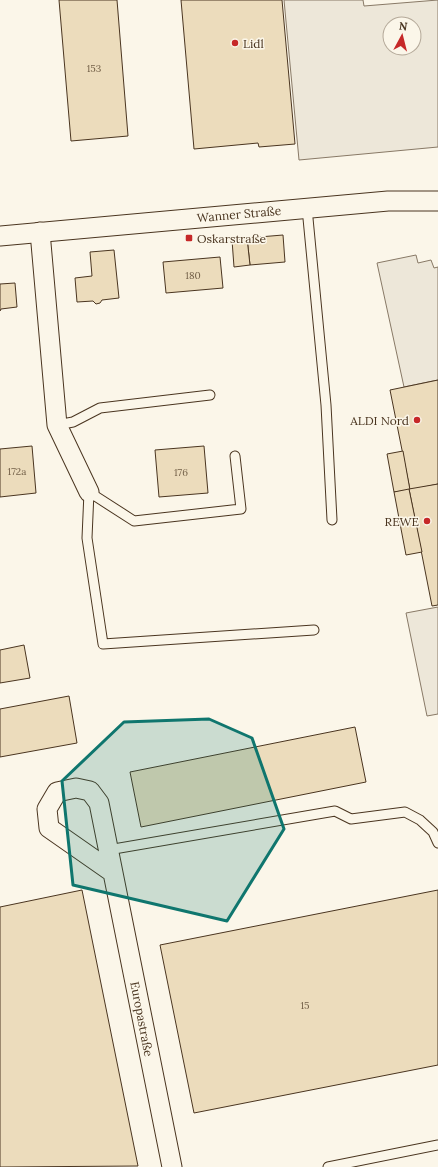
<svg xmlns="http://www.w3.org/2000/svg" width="438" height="1167" viewBox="0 0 438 1167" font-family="Lora,serif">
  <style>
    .parking { fill: #ede7d9; stroke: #887966; fill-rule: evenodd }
    .building { fill: #ecdcbc; stroke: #4a3520 }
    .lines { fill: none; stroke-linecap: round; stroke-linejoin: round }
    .lane-casing { stroke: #4a3520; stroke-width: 11 }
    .street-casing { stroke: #4a3520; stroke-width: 21 }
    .lane { stroke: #fbf6e9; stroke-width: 9 }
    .street { stroke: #fbf6e9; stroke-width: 19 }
    .marked { fill: #0f766e; fill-opacity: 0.2; stroke: #0f766e; stroke-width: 3; stroke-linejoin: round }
    .poi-dot { fill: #c62828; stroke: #fbf6e9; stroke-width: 1.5 }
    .labels { text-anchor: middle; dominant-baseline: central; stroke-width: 3; stroke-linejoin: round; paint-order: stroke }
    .number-label { font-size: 10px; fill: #725f47 }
    .poi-label { font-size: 12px; fill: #4a3520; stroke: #fbf6e9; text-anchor: start }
    .street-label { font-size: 12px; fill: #4a3520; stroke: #fbf6e9 }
  </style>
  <rect width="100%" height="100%" fill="#fbf6e9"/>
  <g class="parking">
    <path d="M284 0H363L364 6 438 0V147L299 160ZM390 24H414V48H390Z"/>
    <polygon points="416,255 418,263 431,260 434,268 438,267 438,380 404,387 377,263"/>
    <polygon points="438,607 438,714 427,716 406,613"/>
  </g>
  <g class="building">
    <polygon points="59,0 117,0 128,136 71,141"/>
    <polygon points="181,0 282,0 295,144 259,147 258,143 194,149"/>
    <polygon points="283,235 285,262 250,265 247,238"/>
    <polygon points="247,238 250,265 234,267 232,240"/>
    <polygon points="114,250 119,298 102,300 100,303 96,304 93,301 77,302 75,278 92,276 90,252"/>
    <polygon points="220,257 223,288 166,293 163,262"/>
    <polygon points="15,283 17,307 1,309 0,311 0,284"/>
    <polygon points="438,380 438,484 410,490 390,390"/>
    <polygon points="32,446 36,493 0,497 0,449"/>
    <polygon points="204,446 208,493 159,497 155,450"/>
    <polygon points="403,451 410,490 394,492 387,454"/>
    <polygon points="438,484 438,605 432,606 409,489"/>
    <polygon points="409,489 422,552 406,555 394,492"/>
    <polygon points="24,645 30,678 0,683 0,650"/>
    <polygon points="69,696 77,743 0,757 0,709"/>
    <polygon points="355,727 366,782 141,827 130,772"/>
    <polygon points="82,890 138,1166 0,1167 0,907"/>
    <polygon points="438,890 438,1065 194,1113 160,945"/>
  </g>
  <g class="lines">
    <g class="lane-casing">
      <g id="lane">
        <polyline points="307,208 326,405 332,520"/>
        <polyline points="57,425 73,422 100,408 210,395"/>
        <polyline points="235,456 241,509 134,521 89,492 87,538 103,644 314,630"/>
        <polyline points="108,850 335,811 351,819 405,812 420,820 433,832 438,843"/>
        <polyline points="328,1167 438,1145"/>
      </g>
    </g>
    <g class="street-casing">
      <g id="street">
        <polyline points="40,232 57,425 89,492"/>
        <polyline points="0,236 388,201 438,201"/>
        <polyline points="112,872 49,828 47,809 57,792 76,788 90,791 99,803 172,1167"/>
      </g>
    </g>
    <use href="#lane" class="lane"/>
    <use href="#street" class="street"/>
  </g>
  <path class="marked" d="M209 719 252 738 284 829 227 921 73 885 62 781 124 722Z"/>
  <g class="poi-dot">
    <circle cx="235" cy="43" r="4"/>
    <rect x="185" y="234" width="8" height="8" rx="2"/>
    <circle cx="417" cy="420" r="4"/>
    <circle cx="427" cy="521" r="4"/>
  </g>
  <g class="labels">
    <g class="number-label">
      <text x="94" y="68">153</text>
      <text x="193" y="275">180</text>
      <text x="17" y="471">172a</text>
      <text x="181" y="472">176</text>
      <text x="305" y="1005">15</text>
    </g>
    <g class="poi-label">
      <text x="243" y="43">Lidl</text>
      <text x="197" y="238">Oskarstraße</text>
      <text x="409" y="420" text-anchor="end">ALDI Nord</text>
      <text x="419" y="521" text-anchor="end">REWE</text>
    </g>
    <g class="street-label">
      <text transform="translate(239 214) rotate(-5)">Wanner Straße</text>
      <text transform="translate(142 1019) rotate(79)">Europastraße</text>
    </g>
  </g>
  <g transform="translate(402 36) rotate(7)"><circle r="19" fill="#fbf6e9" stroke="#b4a999"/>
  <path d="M0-3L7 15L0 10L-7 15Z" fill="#c62828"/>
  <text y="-6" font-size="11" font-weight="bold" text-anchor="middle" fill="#4a3520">N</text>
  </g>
</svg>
